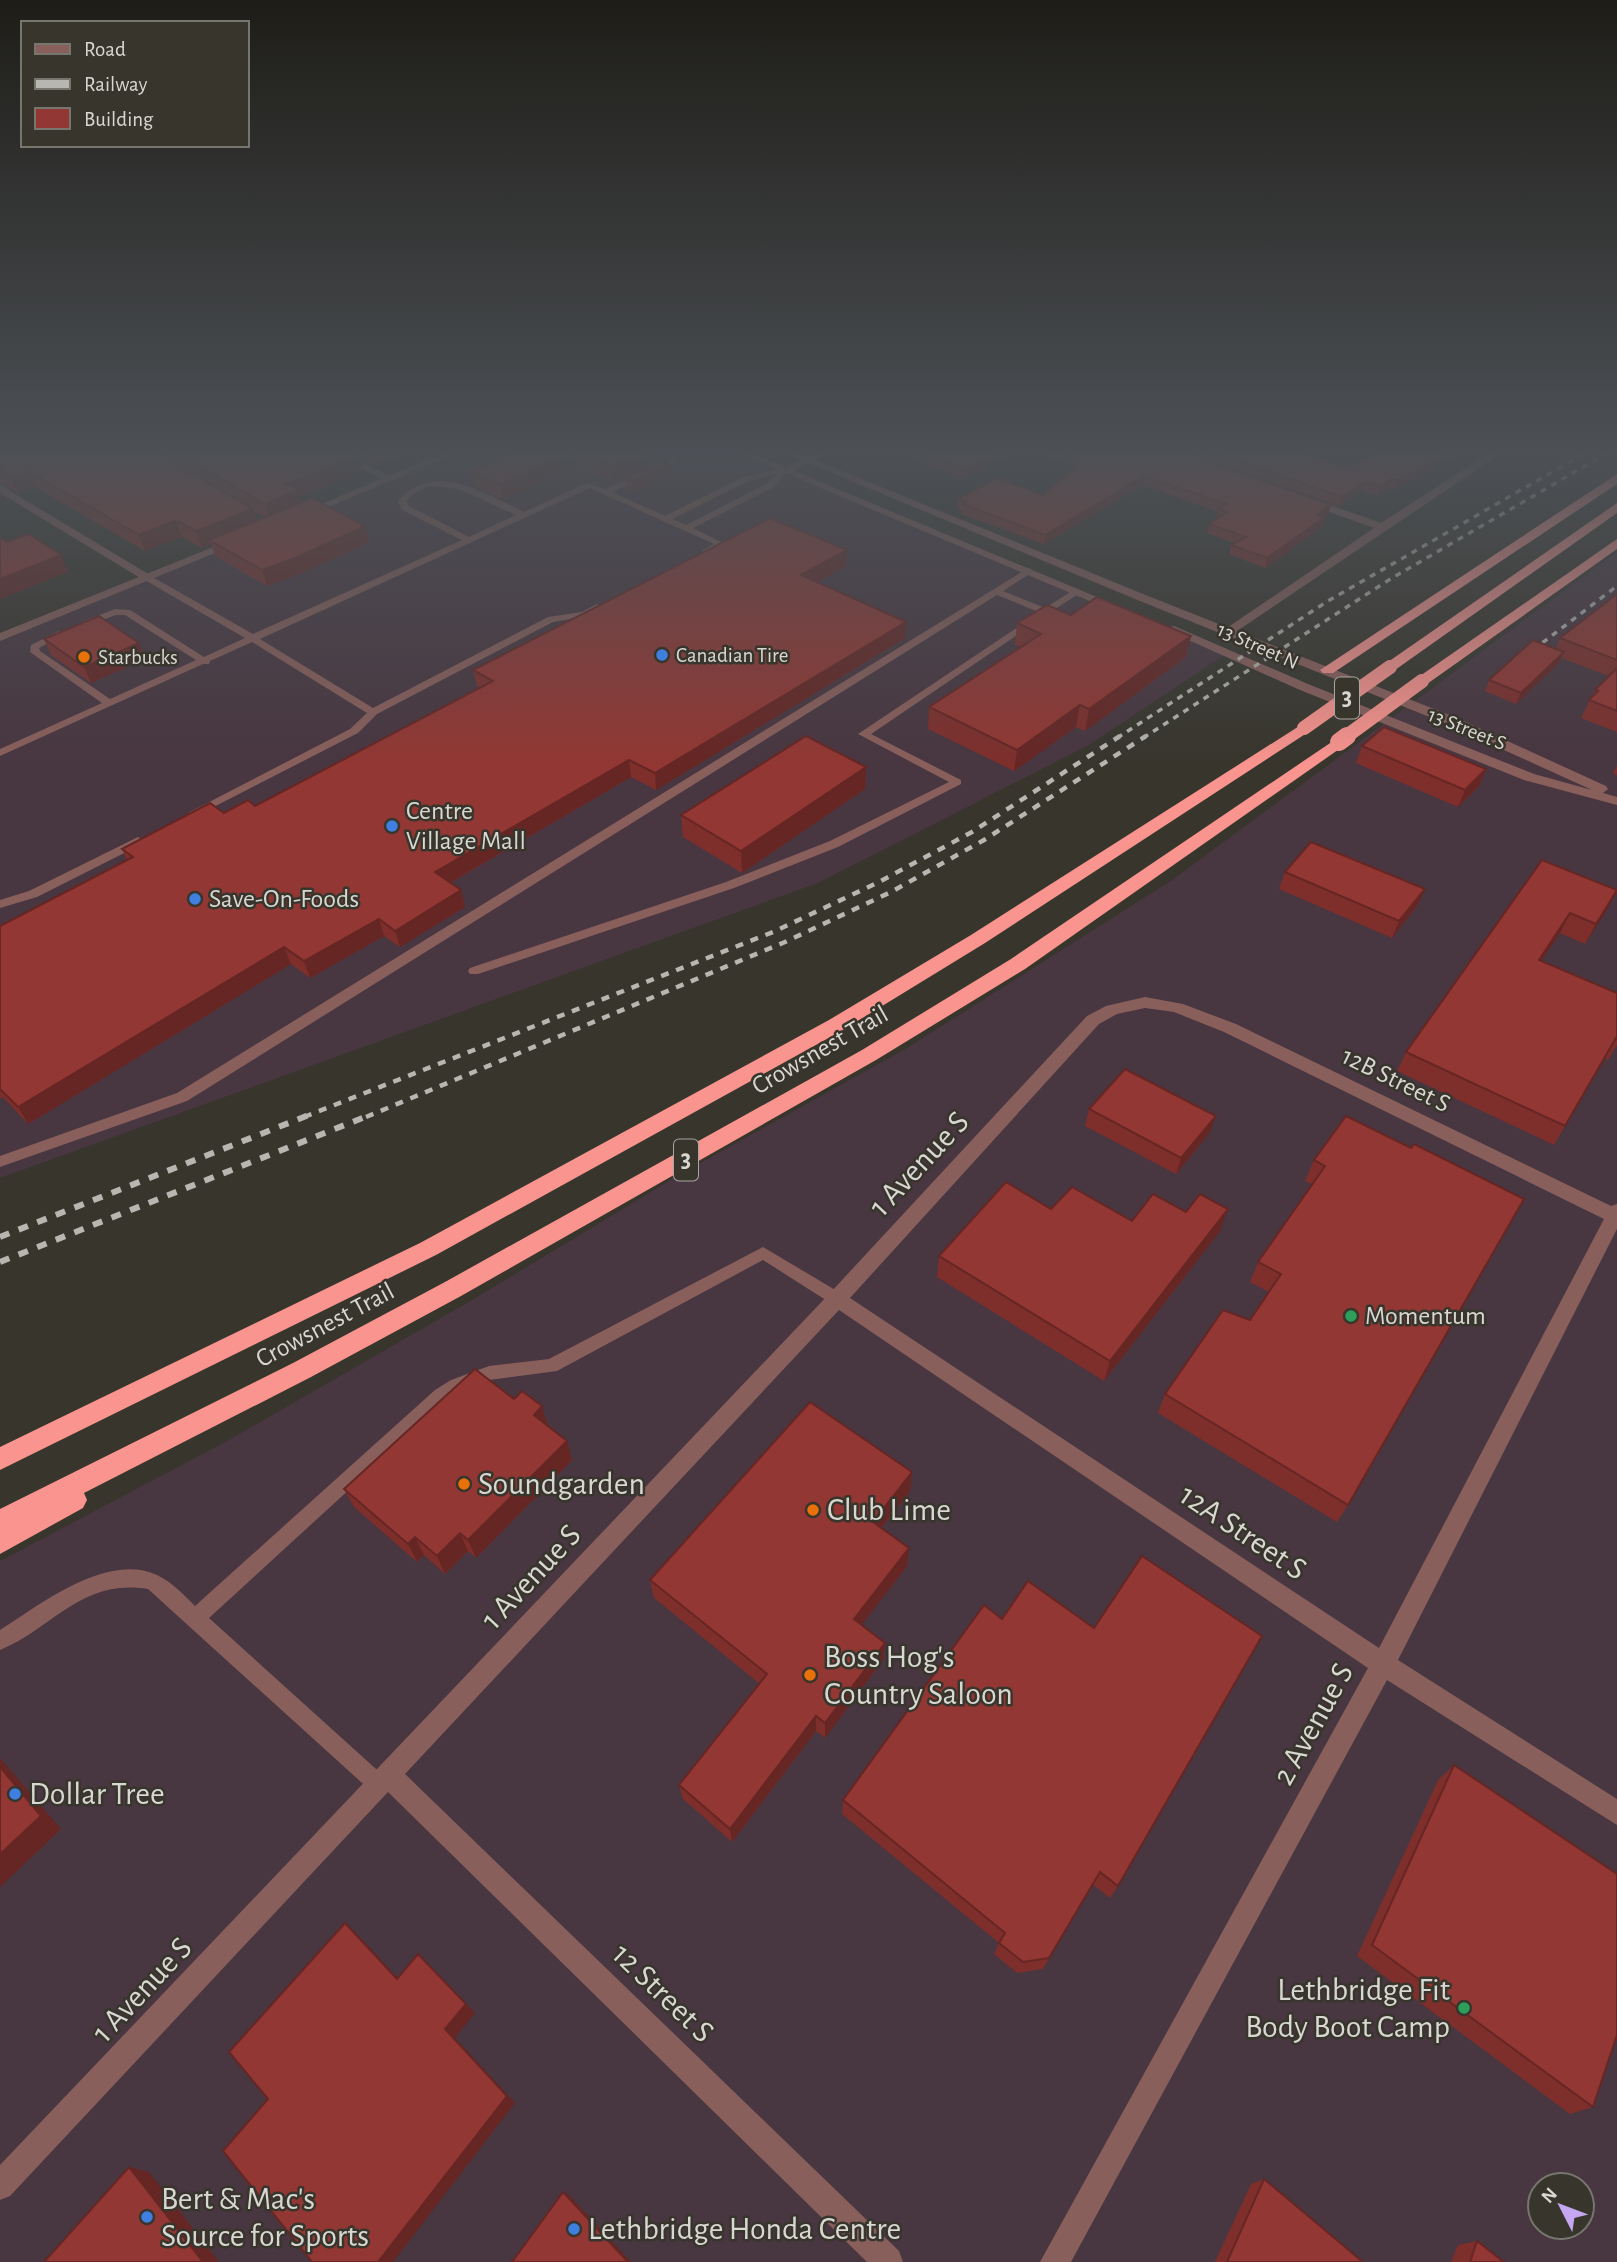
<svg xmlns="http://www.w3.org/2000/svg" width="1617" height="2262" viewBox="0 0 1617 2262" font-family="'Alegreya Sans',sans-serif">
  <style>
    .commercial { fill: #483640; fill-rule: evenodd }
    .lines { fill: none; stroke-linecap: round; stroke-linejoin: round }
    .service { fill: #895f5b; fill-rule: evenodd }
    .minor { fill: #895f5b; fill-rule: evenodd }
    .tertiary { fill: #895f5b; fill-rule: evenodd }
    .motorway { fill: #fa948e; fill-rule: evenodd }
    .rail-far2 { stroke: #b7b6b0; stroke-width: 3.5; stroke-dasharray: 6 6; stroke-linecap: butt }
    .rail-far1 { stroke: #b7b6b0; stroke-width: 4.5; stroke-dasharray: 8 8; stroke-linecap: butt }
    .rail { stroke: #b7b6b0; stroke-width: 6; stroke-dasharray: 10 10; stroke-linecap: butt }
    .motorway-bridge-far1 { stroke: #fa948e; stroke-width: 14 }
    .motorway-bridge { stroke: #fa948e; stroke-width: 18 }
    .wall { fill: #7e2f2c; fill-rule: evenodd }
    .shaded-wall { fill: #662624 }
    .building { fill: #923733; stroke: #662624; stroke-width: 2 }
    .shop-dot { fill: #3f7fe0; stroke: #37352c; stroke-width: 2.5 }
    .food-dot { fill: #e8710a; stroke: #37352c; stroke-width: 2.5 }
    .leisure-dot { fill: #2e9e5b; stroke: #37352c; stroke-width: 2.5 }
    .labels { text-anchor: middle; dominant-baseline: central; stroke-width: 5; stroke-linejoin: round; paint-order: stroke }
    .far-street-label { font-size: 21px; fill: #d8d7d1; stroke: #37352c }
    .far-poi-label { font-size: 21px; fill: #d8d7d1; stroke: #37352c; text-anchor: start }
    .shield { fill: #37352c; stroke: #a8a6a0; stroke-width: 2 }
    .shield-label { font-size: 24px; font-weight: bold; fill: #d8d7d1 }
    .poi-label { font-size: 26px; fill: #d8d7d1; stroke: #37352c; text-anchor: start }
    .street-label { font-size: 26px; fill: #d8d7d1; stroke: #37352c }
    .near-street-label { font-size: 32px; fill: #d8d7d1; stroke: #37352c }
    .near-poi-label { font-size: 32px; fill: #d8d7d1; stroke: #37352c; text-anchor: start }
  </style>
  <rect width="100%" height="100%" fill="#37352c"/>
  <g class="commercial">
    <polygon points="464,448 727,448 1227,653 1089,745 818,883 0,1178 0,637"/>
    <path d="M1617 552V2262H0V1561L227 1441 472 1300 684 1172 907 1048 1172 880ZM1540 2185H1582V2227H1540Z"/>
  </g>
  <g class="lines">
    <g class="service">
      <path d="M674 458 678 460 677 462 612 492 665 516 743 477 786 468 790 470 772 488 693 528 725 544 708 553 701 551 714 544 590 488 260 639 373 708 548 617 582 612 597 604 602 607 588 616 553 622 377 714 358 733 198 815 194 816 188 813 350 729 367 713 252 642 210 661 209 664H203L0 756V749L102 703 30 652 31 645 59 631 67 633 39 648 40 651 110 699 196 660 125 615H116L84 627 81 626V622L115 609 130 610 204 657 245 638 143 579V575H149L253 634 462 540 402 510 398 501C434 460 484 493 524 512L587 483 605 489ZM777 474 766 484 686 525 672 519 749 481ZM430 486 459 489 516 515 469 537 409 506 406 501 417 491Z"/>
      <polygon points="1028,568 1031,569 1031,573 1003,591 1045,608 1075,589 1083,591 1046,615 997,595 187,1101 0,1167 0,1156 177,1093"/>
      <polygon points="1027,621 1035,623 871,734 961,780 961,784 838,847 734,888 478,974 470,974 468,971 470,968 726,882 830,841 949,782 858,734"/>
      <polygon points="138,837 144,841 142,844 37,897 0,908 0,900 29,891"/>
      <path d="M763 1247 842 1294 845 1299 842 1304 837 1305 832 1304 763 1260 557 1371 489 1380 463 1390 447 1400 209 1618 386 1778 389 1785 386 1792 379 1795 372 1792 148 1589C82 1578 53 1628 0 1650V1630C41 1604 107 1552 157 1575 172 1582 184 1595 195 1606L435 1390 451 1380 489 1366 549 1359Z"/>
    </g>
    <g class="minor">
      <polygon points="323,448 336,448 395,479 386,481"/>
      <polygon points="825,448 838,448 790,472 781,470"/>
      <polygon points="1497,448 1509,448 1231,635 1221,632 1374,528 1305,503 1305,499 1313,499 1381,523"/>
      <polygon points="0,485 150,575 152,577 142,579 0,493"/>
      <path d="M1145 997 1183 1004 1236 1024 1611 1206 1617 1204V1229L1398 1660 1617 1799V1825L1387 1680 1071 2262H1040L1368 1668 839 1310 405 1774 899 2251 903 2262H867L388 1792 10 2196 0 2200V2165L830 1293 1087 1016 1106 1006ZM1145 1008 1174 1012 1224 1032 1604 1219 1379 1648 850 1298 1099 1024 1117 1014Z"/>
    </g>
    <g class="tertiary">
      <polygon points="455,448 469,448 309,515 300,513"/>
      <polygon points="726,448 739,448 1121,607 1111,610"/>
      <polygon points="772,448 786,448 1148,596 1457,718 1606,786 1608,789 1603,793 1617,797 1617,805 1524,780 1300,690 1164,629 1174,626 1308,684 1534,774 1592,790 1447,724 1140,601"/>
      <polygon points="233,539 237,540 237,544 0,641 0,633"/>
    </g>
    <g class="motorway">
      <polygon points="1617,474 1617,484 1333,673 1323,673 1320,670"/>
      <polygon points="1617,503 1617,513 1395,670 1385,670 1383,667 1385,664"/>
      <polygon points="1617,539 1617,549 1427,684 1417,684 1414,681 1417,678"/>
      <polygon points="1304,723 1312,728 1310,731 985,943 843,1030 436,1255 0,1470 0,1447 420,1243 829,1020 971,935"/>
      <polygon points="1339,737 1345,739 1347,742 1345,745 1025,969 876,1060 461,1296 311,1377 84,1493 87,1500 83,1508 0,1554 0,1509 293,1363 445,1282 862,1050 1011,959"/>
    </g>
    <g class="rail-far2">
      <polyline points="1533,650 1617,586"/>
      <polyline points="1117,738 1328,601 1594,448"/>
      <polyline points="1143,738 1392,578 1616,448"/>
    </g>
    <g class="rail-far1">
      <polyline points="304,1117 773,932 877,883 972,832 1120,736"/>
      <polyline points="366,1117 785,942 891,892 984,840 1146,736"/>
    </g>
    <g class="rail">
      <polyline points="0,1237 309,1115"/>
      <polyline points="0,1262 370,1115"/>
    </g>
    <g class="motorway-bridge-far1">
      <polyline points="1304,728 1390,667"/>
      <polyline points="1344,738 1422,681"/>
    </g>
    <polyline class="motorway-bridge" points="1339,742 1347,736"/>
  </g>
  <g class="wall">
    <path d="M0 448H422L376 466 359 457 363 472 300 497 302 502 365 526 369 542 300 574 267 586 215 556 211 544 202 548 182 537 145 551 35 487 18 493 0 483ZM253 511 265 517 256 521Z"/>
    <polygon points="526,448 649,451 650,466 613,482 577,467 503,499 474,486 471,471"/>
    <polygon points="902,448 1022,448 965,479 916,460 916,453"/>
    <polygon points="1026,448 1170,448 1331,505 1328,514 1324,517 1325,517 1322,527 1265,568 1229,554 1231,545 1234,543 1207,533 1209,524 1216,518 1218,512 1143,485 1044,544 961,514 962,510 957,508 958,499 1043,495 1075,466"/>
    <polygon points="1173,448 1292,448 1290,449 1349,469 1460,453 1416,478 1393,490 1388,488 1377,496 1361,491 1340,506"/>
    <polygon points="671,475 634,492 626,488 625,478"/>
    <polygon points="846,566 817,582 905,638 656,790 631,777 450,883 461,890 465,907 400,947 384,936 310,978 291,964 28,1124 3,1097 0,1099 0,926 127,860 122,849 224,813 255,806 480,688 477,686 473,670"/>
    <polygon points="1617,594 1617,732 1581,718 1595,690 1609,676 1561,658 1559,663 1516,704 1485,691 1489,680 1556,648 1560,638"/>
    <polygon points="1071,615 1191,636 1186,657 1085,731 1076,727 1014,771 928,729 929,707 1021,647 1015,645 1017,623"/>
    <polygon points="44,639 139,643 145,659 91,683 51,655"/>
    <polygon points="1362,746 1486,769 1479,786 1458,807 1356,763"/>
    <polygon points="1617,765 1617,775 1613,774"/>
    <polygon points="866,767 865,789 742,873 683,837 681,815"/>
    <polygon points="1542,860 1617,892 1585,944 1560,933 1541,961 1617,993 1617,1045 1608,1060 1605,1058 1554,1145 1397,1071 1406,1052"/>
    <polygon points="1285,872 1425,889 1417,906 1392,938 1279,889"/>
    <polygon points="1089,1109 1210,1132 1176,1174 1085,1126"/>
    <polygon points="1346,1116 1348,1505 1337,1522 1158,1413 1165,1394 1250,1320 1269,1292 1250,1282 1258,1262 1312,1184 1305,1181 1314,1160"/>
    <polygon points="1051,1209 1132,1221 1220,1231 1104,1381 937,1277 939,1256"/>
    <polygon points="548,1425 572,1460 476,1558 468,1551 445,1574 424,1555 417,1562 354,1507 344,1489"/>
    <polygon points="912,1472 910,1491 881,1528 907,1566 861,1625 885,1643 883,1660 825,1738 816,1731 732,1842 683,1799 679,1785 760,1684 654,1598 650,1580"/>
    <polygon points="984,1605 1118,1886 1110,1898 1092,1884 1043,1969 1017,1973 994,1954 999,1943 842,1814 843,1800"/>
    <polygon points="1454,1765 1593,2107 1570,2114 1357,1956 1438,1780"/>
    <polygon points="1264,2179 1363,2262 1215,2262 1251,2184"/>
    <polygon points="1477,2241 1504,2262 1451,2262 1458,2245"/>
  </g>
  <g class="shaded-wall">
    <polygon points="378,448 422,448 376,466 373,450"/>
    <polygon points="1006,448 1022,448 965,479 966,470"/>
    <polygon points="1456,448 1467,448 1416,478 1393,490 1396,481"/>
    <polygon points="576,451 577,467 503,499 501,484"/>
    <polygon points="649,451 650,466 613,482 612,467"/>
    <polygon points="359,456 363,472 300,497 303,507 270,520 265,504 286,484"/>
    <polygon points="670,465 671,475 634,492 633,481"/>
    <polygon points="28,471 35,487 18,493 11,477"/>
    <polygon points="1144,476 1143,485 1044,544 1045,535"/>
    <polygon points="1391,479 1388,488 1377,496 1380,487"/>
    <polygon points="1364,482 1361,491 1340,506 1342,497"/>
    <polygon points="0,490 3,498 0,499"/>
    <polygon points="1331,505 1328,514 1314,524 1317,515"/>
    <polygon points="253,509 258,525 209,540 211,544 202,548 196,531"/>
    <polygon points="1325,517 1322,527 1265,568 1267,558"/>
    <polygon points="176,520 182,537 145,551 139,535"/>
    <polygon points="365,526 369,542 300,574 267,586 262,570"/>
    <polygon points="847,550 846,566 801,591 801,575"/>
    <polygon points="61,555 68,572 0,599 0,579"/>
    <polygon points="906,622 905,638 656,790 655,773"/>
    <polygon points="1191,636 1186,657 1085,731 1089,709"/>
    <polygon points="139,643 145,659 91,683 84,667"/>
    <polygon points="1564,652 1559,663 1516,704 1521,693"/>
    <polygon points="1080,705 1076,727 1014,771 1017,750"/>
    <polygon points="629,760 631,777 439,889 435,872"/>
    <polygon points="866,767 865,789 742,873 741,851"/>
    <polygon points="1486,769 1479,786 1458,807 1465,790"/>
    <polygon points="1425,889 1417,906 1392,938 1399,921"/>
    <polygon points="461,890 465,907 400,947 395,931"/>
    <polygon points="1617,891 1607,910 1585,944 1596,924"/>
    <polygon points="1570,913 1560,933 1529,979 1539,960"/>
    <polygon points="379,919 384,936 310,978 304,961"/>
    <polygon points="284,947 291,964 28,1124 18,1107"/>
    <polygon points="1216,1116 1210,1132 1176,1174 1181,1158"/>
    <polygon points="1228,1209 1220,1231 1104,1381 1110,1361"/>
    <polygon points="542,1406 548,1426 534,1415"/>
    <polygon points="567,1441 572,1460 476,1558 468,1540"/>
    <polygon points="912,1472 910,1491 871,1541 873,1522"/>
    <polygon points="460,1533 468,1551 445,1574 437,1556"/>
    <polygon points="415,1537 424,1555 417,1562 408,1544"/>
    <polygon points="909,1548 907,1566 853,1636 854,1619"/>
    <polygon points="885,1643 883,1660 825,1738 825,1723"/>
    <polygon points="816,1716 816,1731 732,1842 730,1829"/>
    <polygon points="0,1758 61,1829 0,1887"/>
    <polygon points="345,1923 357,1934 408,1989 397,1979"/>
    <polygon points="418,1954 475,2013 455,2038 515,2103 393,2262 378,2262 445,2029"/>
    <polygon points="129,2167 149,2172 219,2262 203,2262"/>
    <polygon points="563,2192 570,2196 631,2262 628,2262"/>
  </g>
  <g class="building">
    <polygon points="0,448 148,448 253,509 196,531 176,520 139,535 28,471 11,477 0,470"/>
    <polygon points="168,448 344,448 359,456 286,484 299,490 265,504"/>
    <polygon points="526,448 641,448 649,451 612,467 576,451 501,484 471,471"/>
    <polygon points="922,448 1006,448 966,470 916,451"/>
    <polygon points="1053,448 1170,448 1331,505 1317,515 1325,517 1267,558 1231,545 1246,537 1209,524 1227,512 1218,509 1226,504 1144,476 1045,535 962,504 966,502 958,499 997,478 1043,495 1083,459"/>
    <polygon points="1201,448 1285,448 1349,469 1384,448 1456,448 1419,469 1396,481 1391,479 1380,487 1364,482 1342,497"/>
    <polygon points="662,461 670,465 633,481 625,478"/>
    <polygon points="312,498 365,526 295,558 262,570 209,540"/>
    <polygon points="770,518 847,550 801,575 906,622 655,773 629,760 435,872 461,890 395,931 379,919 304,961 284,947 18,1107 0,1089 0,926 133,857 122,849 210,803 224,813 248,800 255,806 493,681 473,670"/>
    <polygon points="29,534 61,555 0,579 0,538 7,542"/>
    <polygon points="1617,594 1617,660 1560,638"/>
    <polygon points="1097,597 1191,636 1089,709 1080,705 1017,750 929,707 1041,634 1017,623 1047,605 1071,615"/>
    <polygon points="99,616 139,643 84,667 44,639"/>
    <polygon points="1533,640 1564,652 1521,693 1489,680"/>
    <polygon points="1617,668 1617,711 1589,700 1598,691 1595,690"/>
    <polygon points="1384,727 1486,769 1465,790 1362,746"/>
    <polygon points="806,736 866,767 741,851 681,815"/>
    <polygon points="1311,842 1425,889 1399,921 1285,872"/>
    <polygon points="1542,860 1617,890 1596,924 1570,913 1539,960 1617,993 1617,1039 1616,1038 1565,1126 1406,1052"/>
    <polygon points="1125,1069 1216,1116 1181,1158 1089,1109"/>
    <polygon points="1346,1116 1411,1148 1414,1144 1524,1199 1348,1505 1165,1394 1223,1310 1250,1320 1281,1274 1258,1262 1325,1166 1314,1160"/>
    <polygon points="1006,1182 1051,1209 1072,1187 1132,1221 1153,1194 1186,1212 1200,1194 1228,1209 1110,1361 939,1256"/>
    <polygon points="475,1369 514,1399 522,1391 542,1406 534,1415 567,1441 468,1540 460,1533 437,1556 415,1537 408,1544 344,1489"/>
    <polygon points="810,1402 912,1472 873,1522 909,1548 854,1619 885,1643 825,1723 816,1716 730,1829 679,1785 767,1674 650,1580"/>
    <polygon points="1142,1556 1262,1636 1118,1886 1100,1872 1049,1958 1023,1962 999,1943 1005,1933 843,1800 984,1605 1002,1619 1028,1581 1094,1628"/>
    <polygon points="1454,1765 1617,1874 1617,2035 1593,2107 1372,1945"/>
    <polygon points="0,1767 41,1816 0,1854"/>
    <polygon points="345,1923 397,1979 418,1954 466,2004 445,2029 507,2096 378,2262 312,2262 223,2151 268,2099 229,2052"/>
    <polygon points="129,2167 203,2262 44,2262"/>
    <polygon points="1264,2179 1363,2262 1227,2262"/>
    <polygon points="563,2192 628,2262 512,2262"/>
    <polygon points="1477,2241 1504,2262 1470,2262"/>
  </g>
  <linearGradient id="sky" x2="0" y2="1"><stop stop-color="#1e1d18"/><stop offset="0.59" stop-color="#4d5156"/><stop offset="1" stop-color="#4d5156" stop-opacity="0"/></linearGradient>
  <rect width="1617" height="765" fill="url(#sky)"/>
  <g class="shop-dot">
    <circle cx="662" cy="655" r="7"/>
    <circle cx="392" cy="826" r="7"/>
    <circle cx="195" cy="899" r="7"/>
    <circle cx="15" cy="1794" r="7"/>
    <circle cx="147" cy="2217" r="7"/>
    <circle cx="574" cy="2229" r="7"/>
  </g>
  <g class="food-dot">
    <circle cx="84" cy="657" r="7"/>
    <circle cx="464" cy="1484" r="7"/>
    <circle cx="813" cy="1510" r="7"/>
    <circle cx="810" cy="1675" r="7"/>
  </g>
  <g class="leisure-dot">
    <circle cx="1351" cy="1316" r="7"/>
    <circle cx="1464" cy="2008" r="7"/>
  </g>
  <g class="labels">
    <g class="far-street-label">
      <text transform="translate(1258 646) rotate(24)">13 Street N</text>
      <text transform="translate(1467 729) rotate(22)">13 Street S</text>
    </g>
    <g class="far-poi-label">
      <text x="676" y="655">Canadian Tire</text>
      <text x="98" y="657">Starbucks</text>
    </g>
    <g class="shield">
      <rect x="1335" y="677.5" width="24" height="41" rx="5"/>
      <rect x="674" y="1139.5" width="24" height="41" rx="5"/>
    </g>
    <g class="shield-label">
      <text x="1347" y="698">3</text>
      <text x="686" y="1160">3</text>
    </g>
    <g class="poi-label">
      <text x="406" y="811">Centre<tspan x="406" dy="30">Village Mall</tspan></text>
      <text x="209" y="899">Save-On-Foods</text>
      <text x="1365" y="1316">Momentum</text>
    </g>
    <g class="street-label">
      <text transform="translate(820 1050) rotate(-30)">Crowsnest Trail</text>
      <text transform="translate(1396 1080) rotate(26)">12B Street S</text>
      <text transform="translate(325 1325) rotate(-28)">Crowsnest Trail</text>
    </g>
    <g class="near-street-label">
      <text transform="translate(919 1164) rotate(-47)">1 Avenue S</text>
      <text transform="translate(1243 1532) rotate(34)">12A Street S</text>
      <text transform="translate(531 1577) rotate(-47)">1 Avenue S</text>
      <text transform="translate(1313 1724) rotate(-61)">2 Avenue S</text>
      <text transform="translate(142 1990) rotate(-47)">1 Avenue S</text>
      <text transform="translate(663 1993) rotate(44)">12 Street S</text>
    </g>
    <g class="near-poi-label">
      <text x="478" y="1484">Soundgarden</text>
      <text x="827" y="1510">Club Lime</text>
      <text x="824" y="1657">Boss Hog's<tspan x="824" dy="37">Country Saloon</tspan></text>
      <text x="29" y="1794">Dollar Tree</text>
      <text x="1450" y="1990" text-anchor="end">Lethbridge Fit<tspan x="1450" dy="37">Body Boot Camp</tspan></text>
      <text x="161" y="2199">Bert &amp; Mac's<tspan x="161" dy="37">Source for Sports</tspan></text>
      <text x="588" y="2229">Lethbridge Honda Centre</text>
    </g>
  </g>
  <rect x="21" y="21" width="228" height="126" fill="#37352c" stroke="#77766e" stroke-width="2"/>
  <rect x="35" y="44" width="35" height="10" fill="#895f5b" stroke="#77766e" stroke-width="2"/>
  <text x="84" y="56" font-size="21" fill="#d8d7d1">Road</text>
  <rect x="35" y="79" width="35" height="10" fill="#b7b6b0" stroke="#77766e" stroke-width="2"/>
  <text x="84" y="91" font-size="21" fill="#d8d7d1">Railway</text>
  <rect x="35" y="108" width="35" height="21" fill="#923733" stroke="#77766e" stroke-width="2"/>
  <text x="84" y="126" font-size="21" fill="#d8d7d1">Building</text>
  <g transform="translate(1561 2206) rotate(312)"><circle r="33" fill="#37352c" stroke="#77766e" stroke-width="2"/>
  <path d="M0-5L12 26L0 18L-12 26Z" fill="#c5a6f0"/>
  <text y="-10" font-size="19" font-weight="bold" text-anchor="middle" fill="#d8d7d1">N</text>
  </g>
</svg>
